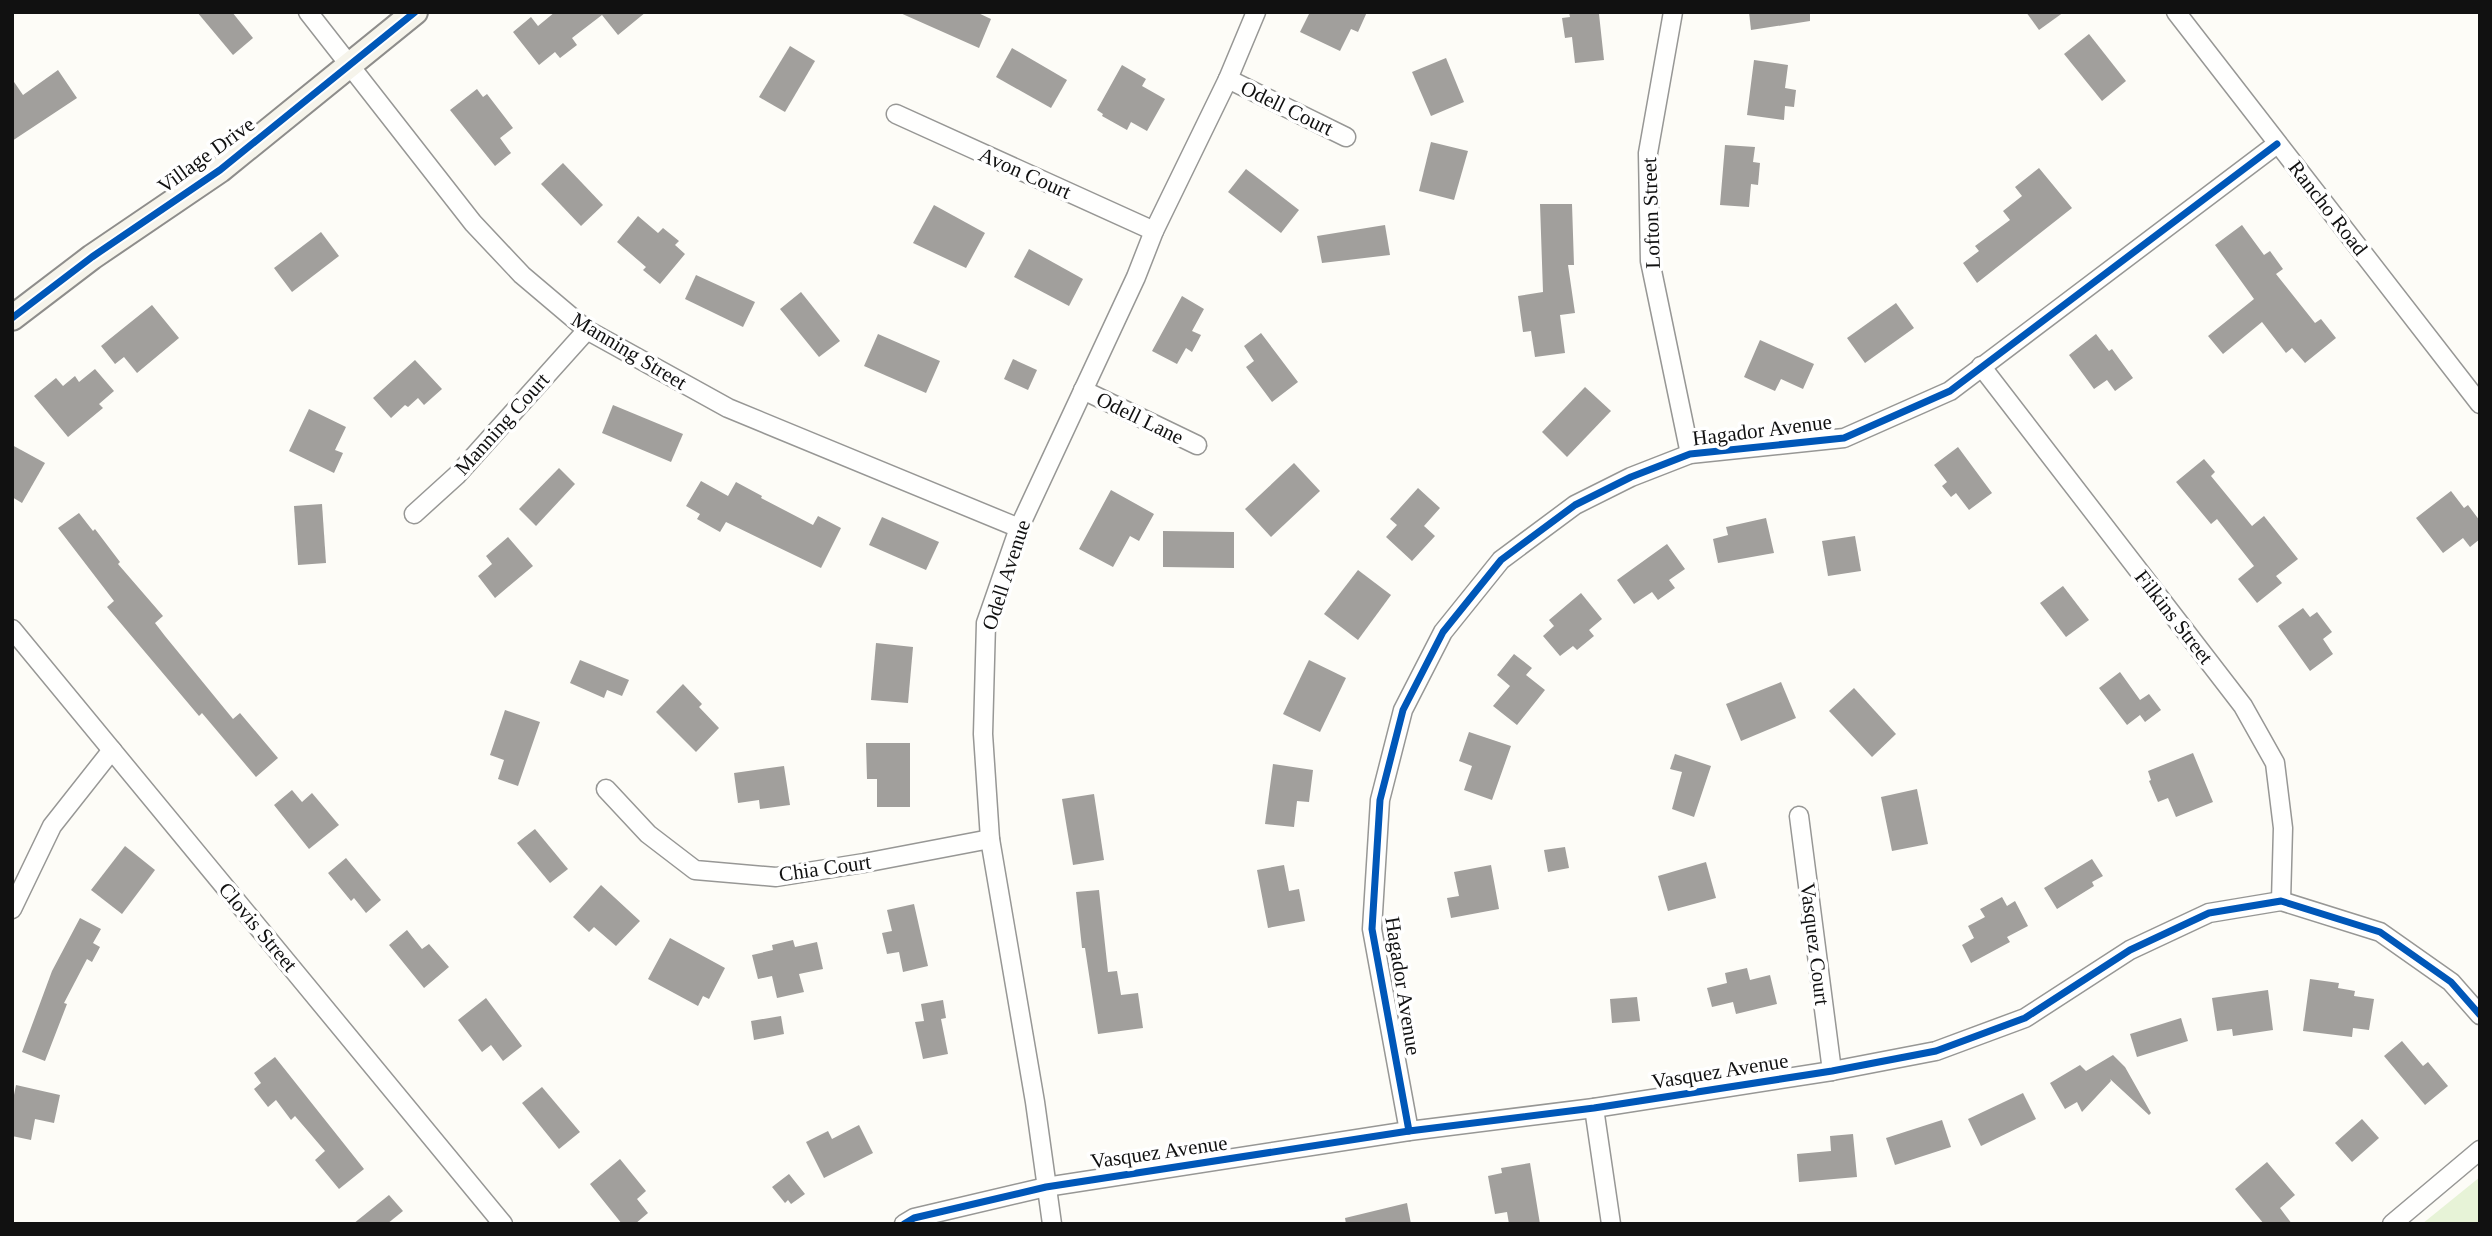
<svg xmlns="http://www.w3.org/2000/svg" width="2492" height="1236" viewBox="0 0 2492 1236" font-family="Georgia,serif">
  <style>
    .green { fill: #e7f3d7 }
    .building { fill: #a19f9c }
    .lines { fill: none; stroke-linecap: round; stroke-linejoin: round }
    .minor-casing { stroke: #979795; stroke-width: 21 }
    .secondary-casing { stroke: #8e8d8b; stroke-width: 28 }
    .minor { stroke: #fffffe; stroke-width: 18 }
    .secondary { stroke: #f6f4eb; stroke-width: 24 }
    .cycleway-casing { stroke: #fff; stroke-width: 11 }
    .cycleway { stroke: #0057b8; stroke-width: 7 }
    .labels { text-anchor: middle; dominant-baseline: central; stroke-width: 7; stroke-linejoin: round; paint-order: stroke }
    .street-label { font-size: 21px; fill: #111; stroke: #fff }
  </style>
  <rect width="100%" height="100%" fill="#fdfcf7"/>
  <polygon class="green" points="2480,1177 2480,1224 2422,1224"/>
  <g class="building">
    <polygon points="197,12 232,12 253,38 233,55"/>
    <polygon points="555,12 646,12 618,35 602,15 572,38 577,45 560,58 555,52 539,65 513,32 531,17 538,26"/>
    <polygon points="898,12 976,12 991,19 979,48"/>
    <polygon points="1310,12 1367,12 1358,32 1351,29 1340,51 1300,32"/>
    <polygon points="1569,12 1599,14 1604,60 1575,63 1572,37 1565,38 1562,18 1570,17"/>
    <polygon points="1749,12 1810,12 1810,21 1751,30"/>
    <polygon points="2026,12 2064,12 2039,30"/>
    <polygon points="2089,34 2126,81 2102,101 2064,54"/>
    <polygon points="790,46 815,61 785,112 759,97"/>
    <polygon points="1012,48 1067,80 1051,108 996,77"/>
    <polygon points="1446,58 1464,102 1431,116 1412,72"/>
    <polygon points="1754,60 1788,65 1785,88 1796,90 1794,107 1785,106 1784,120 1747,115"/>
    <polygon points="1122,65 1146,79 1142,86 1165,99 1147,131 1131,122 1127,130 1102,116 1103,114 1097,110"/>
    <polygon points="58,70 77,98 12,141 12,79 23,95"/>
    <polygon points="477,89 483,97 487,94 513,128 500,138 511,153 495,166 450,110"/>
    <polygon points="1431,142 1468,151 1454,200 1419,191"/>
    <polygon points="1725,145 1755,147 1753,162 1760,163 1758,185 1751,184 1749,207 1720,205"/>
    <polygon points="563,163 603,205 581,226 541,184"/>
    <polygon points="2039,168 2072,208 1977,283 1963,263 1979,251 1975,246 2010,220 2003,211 2022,196 2015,187"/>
    <polygon points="1246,169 1299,210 1281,233 1228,192"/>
    <polygon points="1540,204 1572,204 1574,265 1568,265 1575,313 1560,315 1565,353 1535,357 1531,331 1523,332 1518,296 1543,292"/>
    <polygon points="934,205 985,233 966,268 913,243"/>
    <polygon points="638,216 658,233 663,228 679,241 675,245 685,254 660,284 643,270 646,267 617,242"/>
    <polygon points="1385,225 1390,255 1322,263 1317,236"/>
    <polygon points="2242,225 2264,255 2270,251 2283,269 2276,274 2315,323 2321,319 2336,338 2305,363 2292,348 2286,353 2262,322 2223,354 2208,336 2254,299 2215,245"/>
    <polygon points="321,232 339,256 292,292 274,268"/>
    <polygon points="1029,249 1083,279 1069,306 1014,277"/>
    <polygon points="696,275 755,302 743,327 685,299"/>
    <polygon points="801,292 840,341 819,357 780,309"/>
    <polygon points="1182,296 1204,309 1192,331 1201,335 1192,352 1186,348 1177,364 1152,351"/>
    <polygon points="1896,303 1914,328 1865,363 1847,338"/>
    <polygon points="152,305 179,338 137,373 124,357 115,364 101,346"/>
    <polygon points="1261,333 1298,382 1272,402 1246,367 1254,361 1244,346"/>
    <polygon points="878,334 940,361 926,393 864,366"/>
    <polygon points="2096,334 2109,351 2112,349 2133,378 2115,391 2107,380 2094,389 2069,355"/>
    <polygon points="1760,340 1814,364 1803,389 1781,379 1775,391 1744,377"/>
    <polygon points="1013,359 1037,370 1028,390 1004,379"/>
    <polygon points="415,360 442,389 424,405 418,398 408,407 405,405 391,418 373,398"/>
    <polygon points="95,369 114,391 99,404 103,408 68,437 34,396 56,378 63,386 75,376 79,382"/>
    <polygon points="1585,387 1611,411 1567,457 1542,432"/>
    <polygon points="613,405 683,434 671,462 602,433"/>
    <polygon points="309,409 346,427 335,450 343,453 334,473 289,451"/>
    <polygon points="12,445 45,463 22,503 12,497"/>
    <polygon points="1958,447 1992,493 1969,510 1956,493 1951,497 1942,486 1947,482 1934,465"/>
    <polygon points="2204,459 2215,472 2211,476 2252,526 2264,516 2298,559 2276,576 2282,583 2257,603 2238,579 2254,566 2217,519 2211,524 2176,482"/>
    <polygon points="1294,463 1320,491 1271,537 1245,509"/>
    <polygon points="559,468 575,484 536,526 519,509"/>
    <polygon points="701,481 728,496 736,482 762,496 761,498 813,525 818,516 841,528 821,568 726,522 720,532 697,519 700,514 686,506"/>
    <polygon points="1418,488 1440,508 1424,526 1435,536 1412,561 1386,537 1397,525 1390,519"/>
    <polygon points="1111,490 1154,514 1139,541 1130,536 1113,567 1079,549"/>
    <polygon points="2451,491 2464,508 2468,505 2480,521 2480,539 2470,547 2463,538 2443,553 2416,518"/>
    <polygon points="322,504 326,563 298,565 294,506"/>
    <polygon points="79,513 93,531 95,529 120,562 118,564 163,616 155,623 165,636 233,719 240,713 278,758 256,777 202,713 199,716 107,607 114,601 58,528"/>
    <polygon points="882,517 939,542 926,570 869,545"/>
    <polygon points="1766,518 1774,553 1718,563 1713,539 1728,535 1726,527"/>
    <polygon points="1163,531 1234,532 1234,568 1163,567"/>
    <polygon points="1855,536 1861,571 1828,576 1822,541"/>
    <polygon points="508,537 533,566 495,598 478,576 492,564 486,556"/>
    <polygon points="1667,544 1685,569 1669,580 1675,588 1658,600 1652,592 1634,604 1617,580"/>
    <polygon points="1358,570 1391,595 1358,640 1324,614"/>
    <polygon points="2063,586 2089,620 2066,637 2040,603"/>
    <polygon points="1581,593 1602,619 1589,630 1594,636 1577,650 1573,646 1560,656 1543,636 1554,626 1549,620"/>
    <polygon points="2303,608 2310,617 2317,612 2332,632 2323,639 2333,654 2310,671 2278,626"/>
    <polygon points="876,643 913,647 908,703 871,700"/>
    <polygon points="1514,654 1532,668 1526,675 1545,690 1517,725 1493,706 1510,686 1497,675"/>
    <polygon points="580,660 629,680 622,696 607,690 604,698 570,683"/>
    <polygon points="1309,660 1346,678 1320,732 1283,714"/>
    <polygon points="2120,672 2140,700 2149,694 2161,710 2145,722 2140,715 2127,725 2099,688"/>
    <polygon points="1781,682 1796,718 1741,741 1726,704"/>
    <polygon points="683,684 702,704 699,707 719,728 696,752 656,712"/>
    <polygon points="1854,688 1896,734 1872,757 1829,711"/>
    <polygon points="505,710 540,722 518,786 498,779 504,760 490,755"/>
    <polygon points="1469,732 1511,746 1492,800 1464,790 1472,766 1459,761"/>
    <polygon points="866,743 910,743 910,807 877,807 877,779 867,779"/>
    <polygon points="2193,753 2213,802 2176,817 2168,798 2158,802 2149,781 2151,780 2148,771"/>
    <polygon points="1675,754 1711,766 1694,817 1672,809 1682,772 1670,769"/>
    <polygon points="1273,764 1313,770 1309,802 1297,801 1294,827 1265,824"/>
    <polygon points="784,766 790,805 760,809 759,800 738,803 734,773"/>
    <polygon points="1917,789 1928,844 1892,851 1881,797"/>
    <polygon points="292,790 302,802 312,793 339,825 309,849 274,805"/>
    <polygon points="1094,794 1104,860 1073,865 1062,799"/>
    <polygon points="535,829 568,869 550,883 517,843"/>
    <polygon points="125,846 155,870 122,914 91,890"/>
    <polygon points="1565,847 1569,868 1548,872 1544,850"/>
    <polygon points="346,858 381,900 366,913 354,898 351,901 328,873"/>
    <polygon points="2092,859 2103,876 2092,882 2094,886 2057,909 2044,888"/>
    <polygon points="1706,862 1716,898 1668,911 1658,876"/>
    <polygon points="1284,865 1289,891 1299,889 1305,921 1268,928 1257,870"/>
    <polygon points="1491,865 1499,909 1451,918 1447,898 1459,896 1454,872"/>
    <polygon points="601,885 640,921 616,946 594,927 589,932 573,917"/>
    <polygon points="1099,890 1108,972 1117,971 1121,995 1138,993 1143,1028 1098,1034 1085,948 1082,948 1076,892"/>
    <polygon points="2002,897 2007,906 2015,901 2028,926 2007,937 2010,942 1971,963 1962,945 1974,938 1968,926 1985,917 1980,909"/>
    <polygon points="914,904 928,966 903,972 899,952 887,954 882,933 892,931 887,910"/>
    <polygon points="80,918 101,929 93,943 100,947 92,962 87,959 64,1003 67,1004 45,1061 22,1052 52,971"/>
    <polygon points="407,930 422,949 429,944 449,967 424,988 389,945"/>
    <polygon points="670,938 725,968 709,999 703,996 698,1006 648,979"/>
    <polygon points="793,940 795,947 817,942 823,969 799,974 804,992 777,998 772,976 758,979 752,955 773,950 772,945"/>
    <polygon points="1747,968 1750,980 1770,975 1777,1004 1736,1014 1733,1002 1712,1007 1707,988 1727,983 1725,973"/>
    <polygon points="2310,979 2339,983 2338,988 2355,991 2354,996 2374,999 2369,1030 2353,1028 2352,1037 2303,1031"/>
    <polygon points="2268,990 2273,1030 2233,1036 2232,1029 2217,1031 2212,998"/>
    <polygon points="1637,997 1640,1021 1612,1023 1610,999"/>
    <polygon points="486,998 522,1046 503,1061 491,1045 482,1052 458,1020"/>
    <polygon points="943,1000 946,1018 941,1019 948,1054 923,1059 915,1022 924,1021 921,1004"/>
    <polygon points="781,1016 784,1034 754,1040 751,1021"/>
    <polygon points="2181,1018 2188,1041 2137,1057 2130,1034"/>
    <polygon points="2402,1041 2423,1066 2428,1062 2448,1086 2425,1105 2384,1056"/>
    <polygon points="2113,1055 2125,1067 2151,1113 2149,1115 2110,1079 2111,1081 2082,1112 2077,1102 2065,1109 2050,1083 2080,1065 2086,1071"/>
    <polygon points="275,1057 364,1169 339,1189 315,1160 325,1151 295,1116 291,1120 276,1100 268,1107 254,1089 261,1083 254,1073"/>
    <polygon points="16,1085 60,1095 54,1123 35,1119 31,1140 12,1136 12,1105"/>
    <polygon points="542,1087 580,1132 559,1149 522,1103"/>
    <polygon points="2023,1093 2036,1119 1981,1146 1968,1119"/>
    <polygon points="2362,1119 2379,1138 2352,1162 2335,1143"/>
    <polygon points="1942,1120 1951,1147 1895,1165 1886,1138"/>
    <polygon points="859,1125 873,1153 824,1178 806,1142 828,1131 832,1139"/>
    <polygon points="1853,1134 1857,1177 1799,1182 1797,1154 1831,1151 1830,1136"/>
    <polygon points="620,1159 646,1191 637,1199 648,1213 635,1224 622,1224 590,1184"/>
    <polygon points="2267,1162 2295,1195 2280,1208 2292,1224 2264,1224 2235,1189"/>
    <polygon points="1530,1163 1540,1224 1509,1224 1507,1212 1495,1214 1488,1176 1502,1173 1501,1168"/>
    <polygon points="789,1174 805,1194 791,1204 788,1200 785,1203 772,1187"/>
    <polygon points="389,1195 403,1211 387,1224 353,1224"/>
    <polygon points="1407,1203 1411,1224 1346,1224 1345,1218"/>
  </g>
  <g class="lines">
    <g class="minor-casing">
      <g id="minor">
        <polyline points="308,12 473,223 522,275 587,330 728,408 1019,528"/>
        <polyline points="1673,12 1648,153 1650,261 1690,454"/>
        <polyline points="2176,12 2480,404"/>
        <polyline points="1228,79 1346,137"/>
        <polyline points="896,114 1154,231"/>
        <polyline points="1981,366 2243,706 2275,763 2283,828 2281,901"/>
        <polyline points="1083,390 1197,445"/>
        <polyline points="414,514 457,475 587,330"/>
        <polyline points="12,629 503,1224"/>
        <polyline points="606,789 648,834 695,870 776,877 864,863 990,839"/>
        <polyline points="1799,816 1832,1071"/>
        <polyline points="12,909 52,826 112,750"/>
        <polyline points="1594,1108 1611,1224"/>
        <polyline points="1409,1131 1372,929 1380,800 1403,710 1443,632 1501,560 1575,505 1631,477 1690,454 1844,438 1950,391 2277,144"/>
        <polyline points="904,1224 914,1218 1046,1187 1409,1131 1594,1108 1832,1071 1936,1051 2025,1018 2130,950 2209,913 2281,901 2380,932 2451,982 2480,1015"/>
        <polyline points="1052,1224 1035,1102 990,839 983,734 986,623 1019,528 1136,277 1154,231 1228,79 1256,12"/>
        <polyline points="2392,1224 2480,1150"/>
      </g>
    </g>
    <g class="secondary-casing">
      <polyline id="secondary" points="12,318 92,257 220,170 415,12"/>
    </g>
    <use href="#minor" class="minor"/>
    <use href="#secondary" class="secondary"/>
    <g class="cycleway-casing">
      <g id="cycleway">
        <polyline points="12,318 92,257 220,170 415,12"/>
        <polyline points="1409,1131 1372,929 1380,800 1403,710 1443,632 1501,560 1575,505 1631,477 1690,454 1844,438 1950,391 2277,144"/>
        <polyline points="904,1224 914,1218 1046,1187 1409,1131 1594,1108 1832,1071 1936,1051 2025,1018 2130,950 2209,913 2281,901 2380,932 2451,982 2480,1015"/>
      </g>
    </g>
    <use href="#cycleway" class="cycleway"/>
  </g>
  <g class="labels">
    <g class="street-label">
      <text transform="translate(1287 108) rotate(26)">Odell Court</text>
      <text transform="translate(206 155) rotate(-36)">Village Drive</text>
      <text transform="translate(1025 173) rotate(24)">Avon Court</text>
      <text transform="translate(2328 208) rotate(52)">Rancho Road</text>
      <text transform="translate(1651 213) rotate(-92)">Lofton Street</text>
      <text transform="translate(629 351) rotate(31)">Manning Street</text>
      <text transform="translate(1140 418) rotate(26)">Odell Lane</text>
      <text transform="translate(502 424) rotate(-48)">Manning Court</text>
      <text transform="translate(1762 430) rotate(-7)">Hagador Avenue</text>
      <text transform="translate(1006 575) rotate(-72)">Odell Avenue</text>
      <text transform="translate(2174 617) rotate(52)">Filkins Street</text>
      <text transform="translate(825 868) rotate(-8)">Chia Court</text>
      <text transform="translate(258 927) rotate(50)">Clovis Street</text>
      <text transform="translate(1815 944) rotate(83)">Vasquez Court</text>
      <text transform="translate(1403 986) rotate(81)">Hagador Avenue</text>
      <text transform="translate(1720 1071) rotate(-9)">Vasquez Avenue</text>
      <text transform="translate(1159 1152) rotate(-8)">Vasquez Avenue</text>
    </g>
  </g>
  <rect width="2492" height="1236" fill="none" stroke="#111111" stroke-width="28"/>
</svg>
